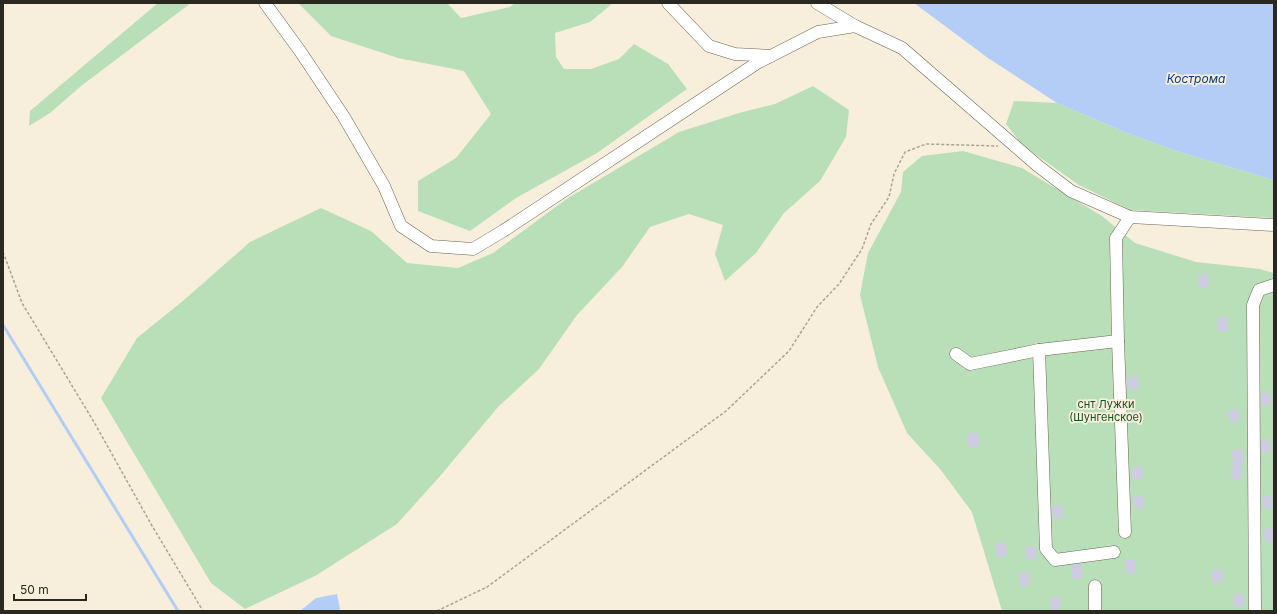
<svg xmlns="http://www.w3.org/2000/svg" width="1277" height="614" viewBox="0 0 1277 614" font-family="Inter,sans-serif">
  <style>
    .green { fill: #b9dfb8 }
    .water { fill: #b3cdf7 }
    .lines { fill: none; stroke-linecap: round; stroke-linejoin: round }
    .stream { stroke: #b3cdf7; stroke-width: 3 }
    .building { fill: #cdcce0 }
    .minor-casing { stroke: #6b6453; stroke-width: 13 }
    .path { stroke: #a9a394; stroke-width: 1.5; stroke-dasharray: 3 2; stroke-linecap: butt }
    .minor { stroke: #fff; stroke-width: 12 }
    .labels { text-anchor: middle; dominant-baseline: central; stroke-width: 3.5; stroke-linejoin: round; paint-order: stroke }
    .park-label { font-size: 11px; fill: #12541a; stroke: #f7efdb }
    .water-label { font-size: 12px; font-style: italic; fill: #073884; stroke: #f7efdb }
  </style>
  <rect width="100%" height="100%" fill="#f7efdb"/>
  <g class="green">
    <polygon points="158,3 191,3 81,86 50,113 29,126 30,111"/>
    <polygon points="298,3 447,3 461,18 510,7 515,3 613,3 590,22 555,33 556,57 564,69 591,69 619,59 634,44 668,64 687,89 597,153 516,198 470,231 418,211 418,181 456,158 491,114 464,71 398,58 331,36"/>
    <polygon points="813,86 849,110 846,137 820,181 784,213 756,253 725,281 715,254 723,225 689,214 650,227 622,267 577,315 539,369 498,407 441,475 397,524 315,576 245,609 211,583 101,398 137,338 184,300 250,242 321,208 371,231 407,263 458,268 493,253 568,198 679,132 739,113 775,104"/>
    <polygon points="1014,101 1057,103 1122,131 1176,151 1274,180 1274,218 1130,210 1079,185 1022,145 1006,124"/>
    <polygon points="963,151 1022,168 1102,216 1135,243 1196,262 1260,269 1274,273 1274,611 1002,611 972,512 940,469 907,433 878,367 860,295 868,253 901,192 903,172 922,156"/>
  </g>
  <g class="water">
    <polygon points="914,3 1274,3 1274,180 1176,151 1122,131 1057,103 988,58"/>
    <polygon points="337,594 340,609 338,611 300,611 316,598"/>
  </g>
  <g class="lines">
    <polyline class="stream" points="3,325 178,611"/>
  </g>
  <g class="building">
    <polygon points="1208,274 1209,287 1199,288 1197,275"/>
    <polygon points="1227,317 1228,331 1218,332 1217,318"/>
    <polygon points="1138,376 1139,389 1128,390 1127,377"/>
    <polygon points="1270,392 1271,405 1261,406 1261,393"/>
    <polygon points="1239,409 1240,422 1230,423 1228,410"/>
    <polygon points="1140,411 1141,424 1131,425 1130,412"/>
    <polygon points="978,433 979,447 969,447 967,434"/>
    <polygon points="1270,439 1271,452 1261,453 1261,440"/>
    <polygon points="1242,449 1244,462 1241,462 1242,479 1232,480 1231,466 1233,466 1232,450"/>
    <polygon points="1142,466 1143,479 1133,480 1132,467"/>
    <polygon points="1143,495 1144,508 1134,509 1133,496"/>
    <polygon points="1272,495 1273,508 1263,509 1262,496"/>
    <polygon points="1062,505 1064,518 1053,519 1052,506"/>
    <polygon points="1274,528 1274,542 1265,542 1264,529"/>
    <polygon points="996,543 1006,543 1007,556 997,557"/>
    <polygon points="1036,546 1037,559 1026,560 1025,547"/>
    <polygon points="1135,559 1136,573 1126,573 1125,560"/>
    <polygon points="1081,564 1083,578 1072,579 1071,565"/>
    <polygon points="1222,569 1223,582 1212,583 1211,570"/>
    <polygon points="1029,572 1030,585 1020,586 1018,573"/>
    <polygon points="1243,593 1245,606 1234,607 1233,594"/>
    <polygon points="1060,596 1061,609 1051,610 1050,597"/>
  </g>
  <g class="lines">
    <g class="minor-casing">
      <g id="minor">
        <polyline points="265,3 300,51 344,117 384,186 401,226 431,246 473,249 503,231 757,63 818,32 855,26 902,48 1038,166 1071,191 1130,217 1274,225"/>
        <polyline points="668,3 709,46 735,54 771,56"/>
        <polyline points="817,3 855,26"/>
        <polyline points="956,354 970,364 1039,350"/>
        <polyline points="1125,532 1118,341 1116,238 1130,217"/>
        <polyline points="1114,552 1055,560 1046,549 1039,350 1118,341"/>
        <polyline points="1095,586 1095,611"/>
        <polyline points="1255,611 1253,305 1259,290 1274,285"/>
      </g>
    </g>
    <g class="path">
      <polyline points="3,252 22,303 94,422 151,524 203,611"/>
      <polyline points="437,611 487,587 726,411 789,351 817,307 839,284 862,249 871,224 889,197 894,174 905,152 926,144 998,146"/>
    </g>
    <use href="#minor" class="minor"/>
  </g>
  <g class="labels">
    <g class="park-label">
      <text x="1106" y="404">снт Лужки<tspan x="1106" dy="13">(Шунгенское)</tspan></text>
    </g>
    <g class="water-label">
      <text x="1196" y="78">Кострома</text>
    </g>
  </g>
  <rect width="1277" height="614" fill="none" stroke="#2b2821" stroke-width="8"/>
  <path d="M14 594v6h72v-6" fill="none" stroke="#2b2821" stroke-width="2"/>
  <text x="20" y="594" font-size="12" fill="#2b2821" stroke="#f7efdb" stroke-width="3" paint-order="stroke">50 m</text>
</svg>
